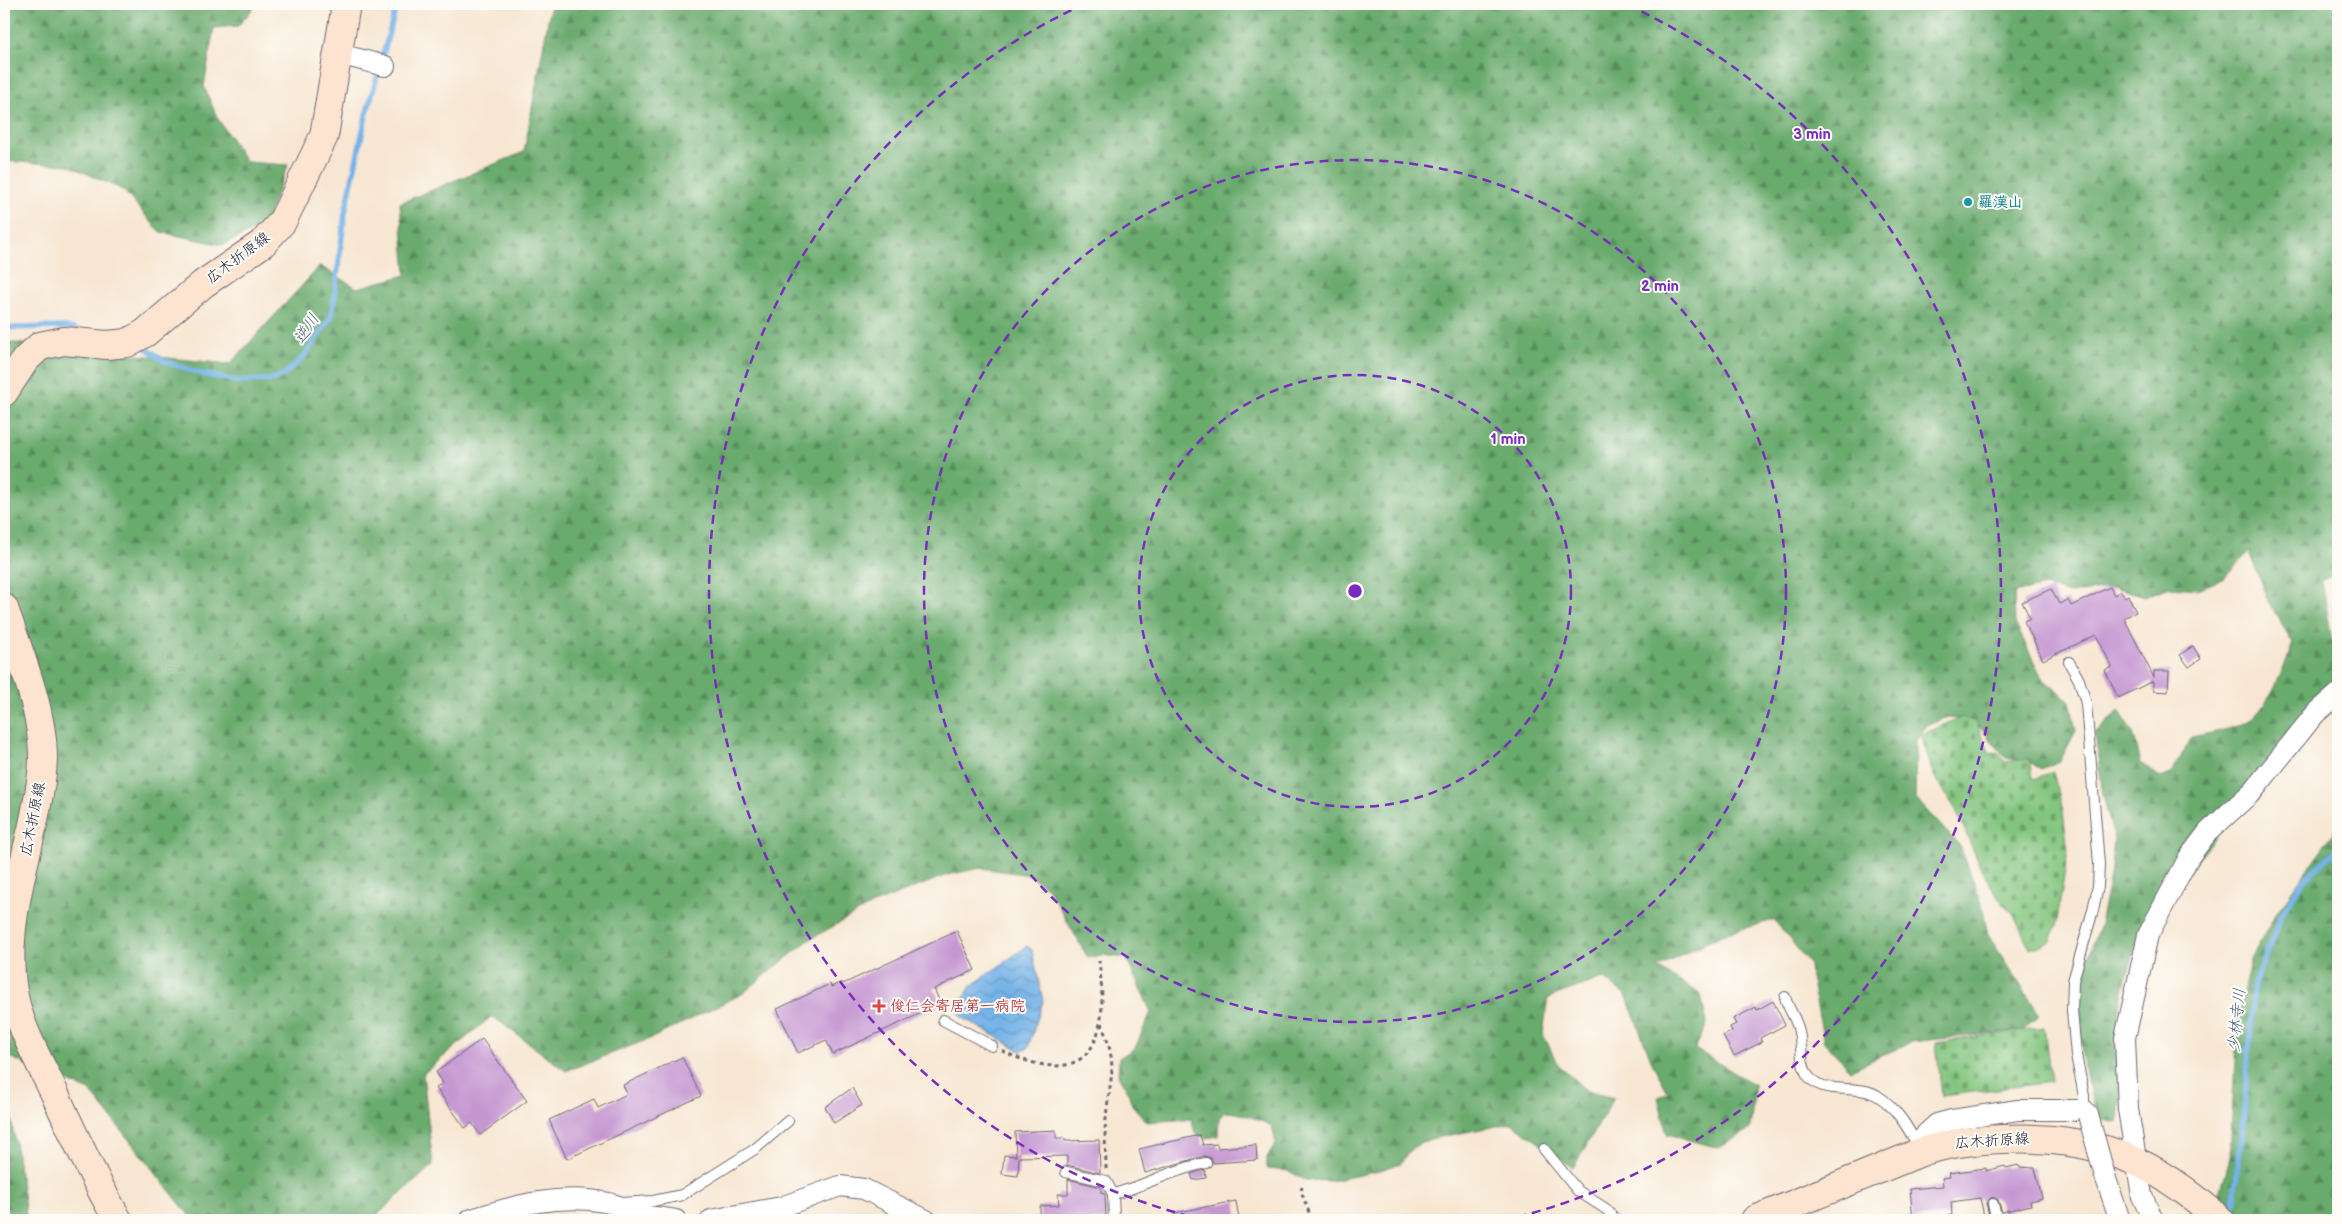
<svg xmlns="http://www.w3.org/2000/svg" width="2342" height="1224" viewBox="0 0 2342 1224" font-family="'Balsamiq Sans','Klee One',sans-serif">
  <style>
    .forest { fill: url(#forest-firs); stroke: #466654 }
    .cemetery { fill: url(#cemetery-stones); stroke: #52745c }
    .water { fill: url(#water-waves); stroke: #4c6a92 }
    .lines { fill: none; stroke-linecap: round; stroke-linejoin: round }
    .stream { stroke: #76b3e8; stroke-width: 5.5 }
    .building { fill: #c596d1 }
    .lane-casing { stroke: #6d6770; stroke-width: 12 }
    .street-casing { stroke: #6d6770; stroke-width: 22 }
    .secondary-casing { stroke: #6d6770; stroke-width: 30 }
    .path { stroke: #6d6770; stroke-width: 3; stroke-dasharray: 4 4; stroke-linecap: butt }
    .lane { stroke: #fff; stroke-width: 10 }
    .street { stroke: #fff; stroke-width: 20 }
    .secondary { stroke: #fde4d1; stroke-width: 28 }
    .street-bridge-casing { stroke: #6d6770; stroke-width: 22; stroke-linecap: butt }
    .street-bridge { stroke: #fff; stroke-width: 20 }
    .ring { fill: none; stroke: #7b2cbf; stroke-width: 2.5; stroke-dasharray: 9 6 }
    .culture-dot { fill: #0f9aa8; stroke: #fdfcf7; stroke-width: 2 }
    .health-dot { fill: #e0444e; stroke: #fdfcf7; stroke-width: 2 }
    .labels { text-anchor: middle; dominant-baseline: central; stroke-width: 4; stroke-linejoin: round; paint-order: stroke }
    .culture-label { font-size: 15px; font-weight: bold; fill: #0d838f; stroke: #fdfcf7; text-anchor: start }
    .street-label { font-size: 15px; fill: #22223b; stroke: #fdfcf7 }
    .health-label { font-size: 15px; font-weight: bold; fill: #be3a42; stroke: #fdfcf7; text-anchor: start }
    .water-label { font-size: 16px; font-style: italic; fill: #445c80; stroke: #fdfcf7 }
    .centre { fill: #7b2cbf; stroke: #fdfcf7; stroke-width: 2.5 }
    .ring-label { font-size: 15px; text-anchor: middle; font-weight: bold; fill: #7b2cbf; stroke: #fdfcf7; stroke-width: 4; stroke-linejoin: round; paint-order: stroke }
  </style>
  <defs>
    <pattern id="forest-firs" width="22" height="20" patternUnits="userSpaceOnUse" patternTransform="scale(1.25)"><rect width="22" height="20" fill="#69aa6d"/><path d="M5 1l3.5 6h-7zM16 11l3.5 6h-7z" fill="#568a5b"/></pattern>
    <pattern id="cemetery-stones" width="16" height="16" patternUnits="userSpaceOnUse" patternTransform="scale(1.25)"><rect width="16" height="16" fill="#82c57e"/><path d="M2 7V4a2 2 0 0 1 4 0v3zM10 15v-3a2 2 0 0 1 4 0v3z" fill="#6aa068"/></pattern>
    <pattern id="water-waves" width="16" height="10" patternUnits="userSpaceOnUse" patternTransform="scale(1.25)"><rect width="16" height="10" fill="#76b3e8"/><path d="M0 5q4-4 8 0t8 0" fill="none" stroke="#6091bd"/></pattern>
  </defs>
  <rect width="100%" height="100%" fill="#fdfcf7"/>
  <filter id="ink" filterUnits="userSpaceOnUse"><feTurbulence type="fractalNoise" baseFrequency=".02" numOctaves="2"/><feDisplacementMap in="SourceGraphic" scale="10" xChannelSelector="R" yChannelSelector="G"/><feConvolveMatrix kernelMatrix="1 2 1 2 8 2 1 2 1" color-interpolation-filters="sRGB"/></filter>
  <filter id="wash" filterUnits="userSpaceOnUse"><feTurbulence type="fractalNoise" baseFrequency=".0096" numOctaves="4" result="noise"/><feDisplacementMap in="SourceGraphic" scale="20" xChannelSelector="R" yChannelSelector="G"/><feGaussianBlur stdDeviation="1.12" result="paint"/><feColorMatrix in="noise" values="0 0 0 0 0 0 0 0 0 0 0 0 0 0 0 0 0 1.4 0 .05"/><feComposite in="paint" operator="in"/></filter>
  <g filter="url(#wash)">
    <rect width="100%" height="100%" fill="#f7e6d1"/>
    <g class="forest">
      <polygon points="4,4 257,4 238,26 214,28 204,87 218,119 246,162 288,165 264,226 223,245 160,232 123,190 68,165 4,161"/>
      <path d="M551 4H2338V578L2333 575 2322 581 2338 676 2330 695 2304 720 2140 936C2129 969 2117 1004 2116 1040 2116 1068 2125 1095 2118 1123L2097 1119 2082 1058 2080 993 2085 966 2100 924 2110 877 2114 839 2103 795 2095 733 2119 710 2133 733 2141 763 2160 778 2172 773 2192 737C2209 733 2243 728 2255 716 2272 699 2285 665 2293 643L2268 601 2249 552 2224 578 2199 589 2169 587 2145 596 2114 587 2068 594 2045 586 2014 593 2015 623 2042 678 2070 701 2076 731 2060 761 2041 769 2031 763 2006 758 1981 728 1965 719 1948 717 1926 726 1916 741 1915 798 1960 846 1982 904 1988 935 2040 1015 2023 1030 1911 1042 1851 1070 1824 1042 1808 962 1774 920 1723 934 1657 968 1701 994 1707 1024 1695 1049 1755 1085 1750 1129 1719 1148 1667 1134 1658 1097 1668 1092 1653 1065 1626 995 1603 978 1548 998 1543 1034 1558 1065 1587 1091 1614 1098 1573 1168 1512 1123 1430 1139 1412 1148 1401 1163 1375 1172 1330 1181 1305 1180 1289 1171 1267 1169V1157L1276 1144 1272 1126C1257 1119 1242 1112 1225 1112L1219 1118 1218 1136 1206 1138 1195 1133 1191 1119 1147 1122 1132 1105 1128 1092 1118 1075 1119 1058 1135 1048 1151 1012 1126 958 1101 955 1088 958 1048 888 1029 875 981 868 947 875 871 905 809 940 742 994 652 1038 566 1071 492 1016 423 1074 433 1165 376 1216 312 1220H193L90 1091 4 1055V342L230 364 320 266 357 288 406 275 400 203 524 152Z"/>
      <polygon points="2338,826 2338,1220 2243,1220 2219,1197 2230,1157 2237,1021 2250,962 2274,916"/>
      <polygon points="4,1071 27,1220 4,1220"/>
    </g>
    <g class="cemetery">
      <polygon points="1961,717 1976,722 1990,754 1998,752 2005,762 2029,759 2033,779 2053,772 2063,811 2068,851 2056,927 2051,941 2030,949 2013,913 2004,905 1984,875 1956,810 1933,774 1921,735"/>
      <polygon points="2044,1027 2051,1082 1942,1096 1936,1043"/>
    </g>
    <polygon class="water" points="1027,946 1032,950 1043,1001 1028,1048 1021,1051 961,1017 958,1008 971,986"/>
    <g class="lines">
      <g class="stream">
        <polyline points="4,328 64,327 75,329"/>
        <polyline points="142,345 164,361 202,374 236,381 271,380 285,374 303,358 332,316 345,213 366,116 397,4"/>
        <polyline points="2231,1220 2242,1134 2254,985 2283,912 2303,880 2338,849"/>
      </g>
    </g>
    <g id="blocks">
      <g class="building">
        <polygon points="2110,587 2114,595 2121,591 2125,597 2128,595 2136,612 2124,618 2154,678 2154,671 2169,671 2168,692 2153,691 2153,681 2118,698 2105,670 2112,667 2096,635 2043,660 2024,621 2030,618 2022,602 2051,589 2059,604 2068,600 2071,606"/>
        <polygon points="2193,646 2201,659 2189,667 2180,655"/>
        <polygon points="957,931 975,970 934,989 941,1004 833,1054 826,1040 798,1053 777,1009 830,984 831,987 842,982 843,984"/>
        <polygon points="1773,1001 1785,1025 1760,1038 1762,1042 1734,1056 1723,1036 1732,1031 1730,1027 1736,1024 1733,1019 1756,1007 1757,1010"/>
        <polygon points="482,1039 527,1101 480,1135 472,1123 465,1128 436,1088 443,1083 436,1072"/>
        <polygon points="682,1057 701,1096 567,1159 549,1120 594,1099 598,1108 627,1094 623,1085"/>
        <polygon points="852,1088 862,1105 834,1123 825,1107"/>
        <polygon points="1056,1130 1056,1138 1065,1138 1065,1141 1099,1140 1100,1173 1067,1165 1067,1156 1019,1157 1018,1176 1002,1174 1004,1155 1016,1156 1015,1132"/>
        <polygon points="1200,1135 1203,1145 1217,1144 1218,1148 1256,1145 1257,1160 1213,1163 1211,1158 1204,1156 1145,1173 1139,1149"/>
        <polygon points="2018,1165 2019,1167 2035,1168 2042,1198 2030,1201 2031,1205 2002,1212 1998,1200 1992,1197 1986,1203 1989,1215 1984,1216 1980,1198 1951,1202 1952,1215 1913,1219 1910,1189 1943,1186 1942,1178 1950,1177 1949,1173 1986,1168 1986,1171 2005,1166 2006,1168"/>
        <polygon points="1205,1170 1206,1178 1193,1180 1191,1174"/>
        <polygon points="1068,1179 1101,1187 1101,1193 1105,1194 1106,1220 1040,1220 1040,1206 1059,1205 1058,1194 1068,1194"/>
        <polygon points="1236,1201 1239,1219 1175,1220 1174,1213"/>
      </g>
    </g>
  </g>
  <g filter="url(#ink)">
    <use href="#blocks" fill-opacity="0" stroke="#6d6770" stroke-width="1"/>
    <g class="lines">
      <g class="lane-casing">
        <g id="lane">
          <polyline points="2069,662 2079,680 2086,703 2099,864 2098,886 2093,910 2073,981 2072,1011 2076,1055 2084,1096 2084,1110"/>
          <path d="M1785 997C1788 1009 1797 1019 1799 1032 1802 1045 1800 1066 1809 1077 1825 1096 1858 1083 1878 1096 1896 1107 1908 1128 1918 1146"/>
          <polyline points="943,1020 992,1046"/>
          <polyline points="1544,1149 1578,1191 1606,1209 1616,1220"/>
          <polyline points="1066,1172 1106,1181 1113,1194 1114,1220"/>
          <path d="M1113 1194C1145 1186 1173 1169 1206 1163"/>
          <polyline points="622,1203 653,1201 682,1195 755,1149 788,1121"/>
          <polyline points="1993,1204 1997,1220"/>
        </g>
      </g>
      <g class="street-casing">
        <g id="street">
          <polyline points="339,54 385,66"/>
          <polyline points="1921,1152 1918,1146 1926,1134 1937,1124 1952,1120 2018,1110 2084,1110 2088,1115"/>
          <polyline points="2105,1176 2120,1220"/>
          <path d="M469 1220C514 1205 561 1193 609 1203 620 1205 631 1212 642 1215 653 1217 665 1218 676 1220"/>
          <polyline points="711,1220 781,1207 840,1186 864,1189 926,1220"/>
          <polyline points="2153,1220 2142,1196 2128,1109 2125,1038 2148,935 2189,857 2208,832 2253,791 2315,714 2338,694"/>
        </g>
      </g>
      <g class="secondary-casing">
        <g id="secondary">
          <polyline points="4,392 25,360 40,346 64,341 107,345 127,343 145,333 203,284 263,243 282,222 324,136 346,4"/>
          <path d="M4 608C19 652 43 711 43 757 43 778 38 799 34 820 22 874 5 928 12 984 16 1021 38 1059 54 1092 74 1136 94 1179 118 1220"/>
          <path d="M1755 1220 1921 1152C1948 1143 1974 1140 2003 1139 2094 1135 2154 1159 2220 1220"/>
        </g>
      </g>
      <g class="path">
        <path d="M1101 1023C1119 1067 1110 1075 1106 1118 1104 1135 1106 1152 1106 1169"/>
        <path d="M1002 1051C1042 1070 1090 1080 1100 1023 1104 1003 1101 981 1099 961"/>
        <polyline points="1302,1186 1301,1191 1312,1220"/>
      </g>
      <use href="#lane" class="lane"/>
      <use href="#street" class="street"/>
      <use href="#secondary" class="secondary"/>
      <g class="street-bridge-casing">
        <polyline id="street-bridge" points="2088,1115 2105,1176"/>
      </g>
      <use href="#street-bridge" class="street-bridge"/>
    </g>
  </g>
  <g class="ring">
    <circle cx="1355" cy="591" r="216"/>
    <circle cx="1355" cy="591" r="431"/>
    <path d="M1204 1220A647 647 0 0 1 1082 5M1628 5A647 647 0 0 1 1506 1220"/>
  </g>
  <circle class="culture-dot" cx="1968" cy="202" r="5"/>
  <path class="health-dot" d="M876.5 998.5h5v5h5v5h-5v5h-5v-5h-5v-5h5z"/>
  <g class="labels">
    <g class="culture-label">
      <text x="1978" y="202">羅漢山</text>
    </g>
    <g class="street-label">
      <text transform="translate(238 258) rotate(-37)">広木折原線</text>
      <text transform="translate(33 819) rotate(-79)">広木折原線</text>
      <text transform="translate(1992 1141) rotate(-4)">広木折原線</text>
    </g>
    <g class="health-label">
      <text x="890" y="1006">俊仁会寄居第一病院</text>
    </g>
    <g class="water-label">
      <text transform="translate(307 329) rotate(-56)">逆川</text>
      <text transform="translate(2237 1020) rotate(-84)">少林寺川</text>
    </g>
  </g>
  <circle cx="1355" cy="591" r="8" class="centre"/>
  <g class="ring-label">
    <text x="1812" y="139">3 min</text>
    <text x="1660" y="291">2 min</text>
    <text x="1508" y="444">1 min</text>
  </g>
  <rect width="2342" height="1224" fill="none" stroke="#fdfcf7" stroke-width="20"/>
</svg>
